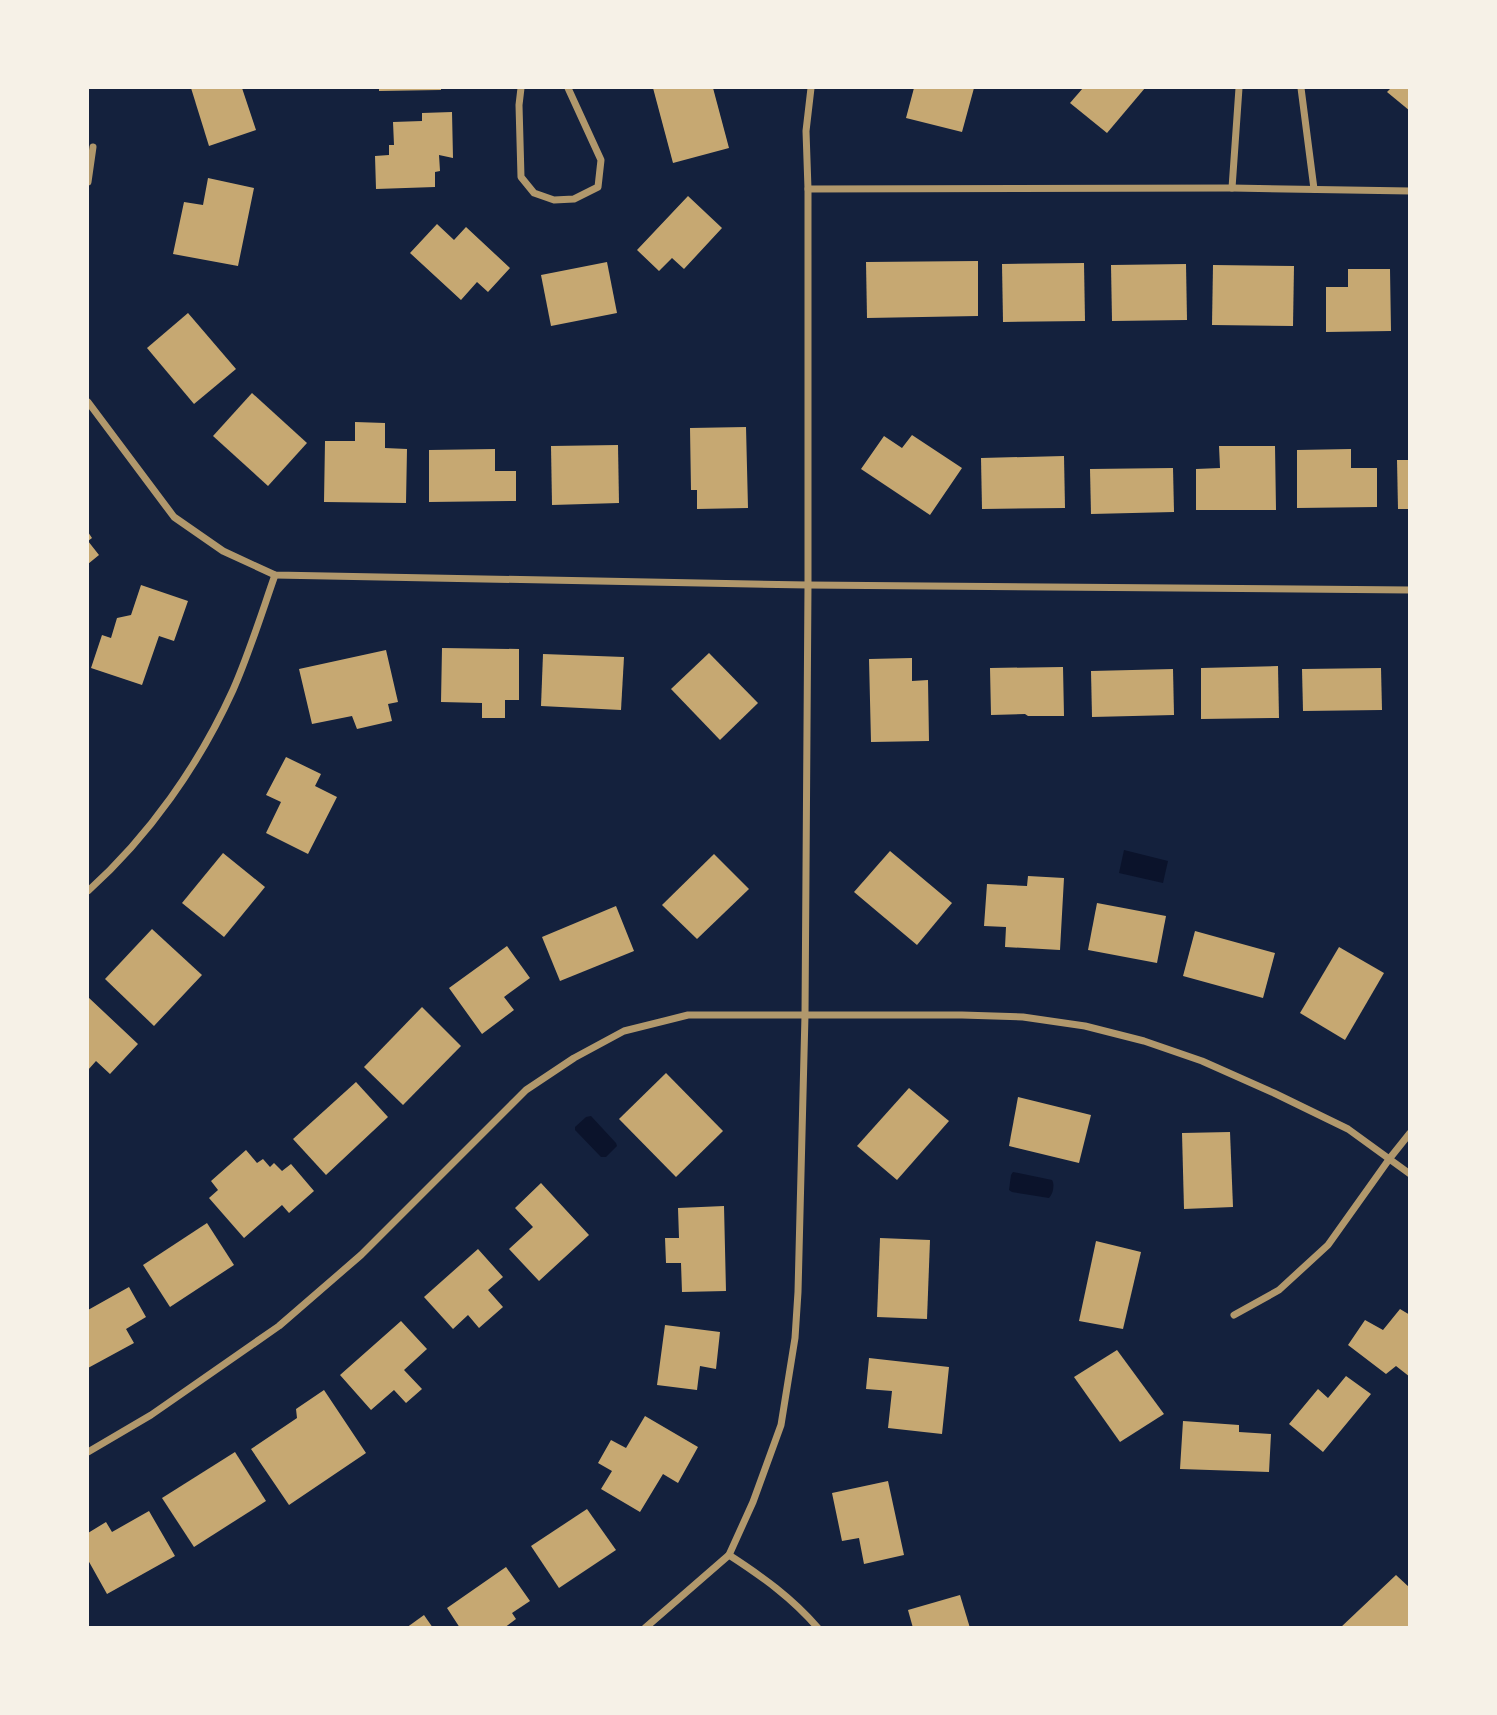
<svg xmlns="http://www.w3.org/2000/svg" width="1497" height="1715" viewBox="0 0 1497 1715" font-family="'Noto Sans',sans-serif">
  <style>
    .water { fill: #0b132b }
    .building { fill: #c6a872 }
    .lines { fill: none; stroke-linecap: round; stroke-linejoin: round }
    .minor { stroke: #b1986c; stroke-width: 7 }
  </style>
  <rect width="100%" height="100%" fill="#14213d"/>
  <g class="water">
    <polygon points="1124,850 1168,861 1163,883 1119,873"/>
    <polygon points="591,1116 616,1143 617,1146 606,1157 601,1157 575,1130 575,1127 586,1117"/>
    <path d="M1013 1172 1052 1180C1055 1185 1053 1194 1049 1198L1012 1192 1009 1190 1011 1175Z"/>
  </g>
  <g class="building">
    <polygon points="191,88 242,88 256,130 209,146"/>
    <polygon points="379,88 441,88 441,90 379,91"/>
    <polygon points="653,88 713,88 729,148 673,163"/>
    <polygon points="914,88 974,88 962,132 906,118"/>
    <polygon points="1083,88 1145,88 1107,133 1070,103"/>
    <polygon points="1391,88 1410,88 1410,111 1387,92"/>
    <polygon points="452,112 453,158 439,155 440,171 435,172 435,187 376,189 375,156 389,155 389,145 394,145 393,122 422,121 422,113"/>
    <polygon points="208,178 254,188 238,266 173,254 184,202 203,205"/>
    <polygon points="688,196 722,228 684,269 672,258 659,271 637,250"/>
    <polygon points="437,224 454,240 466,227 510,268 488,292 477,282 461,300 410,253"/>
    <polygon points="978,261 978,316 867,318 866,262"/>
    <polygon points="607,262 617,313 551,326 541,275"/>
    <polygon points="1084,263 1085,321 1003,322 1002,264"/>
    <polygon points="1186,264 1187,320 1112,321 1111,265"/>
    <polygon points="1213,265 1294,266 1293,326 1212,325"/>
    <polygon points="1348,269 1390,269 1391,331 1326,332 1326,287 1348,287"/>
    <polygon points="188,313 236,369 194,404 147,348"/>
    <polygon points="252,393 307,443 268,486 213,436"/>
    <polygon points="355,422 385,423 385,448 407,449 406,503 324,502 325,441 355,441"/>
    <polygon points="746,427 748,508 697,509 697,490 691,490 690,428"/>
    <polygon points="912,435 962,468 930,515 861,469 884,436 902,448"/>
    <polygon points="618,445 619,503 552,505 551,446"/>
    <polygon points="1219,446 1275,446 1276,510 1196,510 1196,469 1220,468"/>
    <polygon points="495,449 495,471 516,471 516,501 429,502 429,450"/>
    <polygon points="1351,449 1351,468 1377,468 1377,507 1297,508 1297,450"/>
    <polygon points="1064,456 1065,508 982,509 981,458"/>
    <polygon points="1397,460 1410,460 1410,509 1398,509"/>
    <polygon points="1173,468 1174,512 1091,514 1090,469"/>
    <polygon points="88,532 92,538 88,541 99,555 88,564"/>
    <polygon points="141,585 188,601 174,641 159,636 142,685 91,668 102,635 111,638 117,618 131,615"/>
    <polygon points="442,648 519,649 519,700 505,700 505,718 482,718 482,703 441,702"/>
    <polygon points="386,650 398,702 388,704 392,721 357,729 352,716 312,724 299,669"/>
    <polygon points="709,653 758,703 720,740 671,689"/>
    <polygon points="543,654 624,657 621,710 541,706"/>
    <polygon points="912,658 912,681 928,680 929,741 871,742 869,659"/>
    <polygon points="1278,666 1279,718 1201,719 1201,668"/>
    <polygon points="1063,667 1064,716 1028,716 1025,714 991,715 990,668"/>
    <polygon points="1381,668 1382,710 1303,711 1302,669"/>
    <polygon points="1173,669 1174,715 1092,717 1091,671"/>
    <polygon points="286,757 321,774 315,786 337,797 308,854 266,833 281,802 266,795"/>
    <polygon points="890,851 952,903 917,945 854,892"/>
    <polygon points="223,853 265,887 224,937 182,903"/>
    <polygon points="714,854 749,889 697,939 662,905"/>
    <polygon points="1028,876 1064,878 1060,950 1005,947 1006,927 984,926 987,884 1027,886"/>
    <polygon points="1097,903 1166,916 1157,963 1088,950"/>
    <polygon points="616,906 634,951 560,981 542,937"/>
    <polygon points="152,929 202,975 154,1026 105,979"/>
    <polygon points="1195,931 1275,953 1263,998 1183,976"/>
    <polygon points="507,946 530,978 504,997 514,1010 482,1034 449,988"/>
    <polygon points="1339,947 1384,973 1345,1040 1300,1013"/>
    <polygon points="88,997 138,1044 110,1074 96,1061 88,1070"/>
    <polygon points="422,1007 461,1046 403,1105 364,1067"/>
    <polygon points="666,1073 723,1131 676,1177 619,1119"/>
    <polygon points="356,1082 388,1117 326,1175 293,1139"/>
    <polygon points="909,1088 949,1121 897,1180 857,1146"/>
    <polygon points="1018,1097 1091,1115 1079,1163 1009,1146"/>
    <polygon points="1230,1132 1233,1207 1184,1209 1182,1133"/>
    <polygon points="246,1150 257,1163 263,1159 270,1167 274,1163 282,1171 291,1164 314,1191 289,1213 282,1205 244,1238 209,1198 218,1190 211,1181"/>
    <polygon points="541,1183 589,1235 539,1281 509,1249 533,1227 515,1208"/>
    <polygon points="724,1206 726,1291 682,1292 681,1263 666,1263 665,1238 679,1238 678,1208"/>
    <polygon points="207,1223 234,1265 170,1307 143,1265"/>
    <polygon points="880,1238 930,1240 927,1319 877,1317"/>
    <polygon points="1096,1241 1141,1252 1123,1329 1079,1321"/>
    <polygon points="478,1249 503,1277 488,1290 503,1307 479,1328 468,1315 453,1329 424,1297"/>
    <polygon points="129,1287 146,1317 126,1329 134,1343 88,1368 88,1310"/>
    <polygon points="1400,1309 1410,1315 1410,1377 1396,1366 1386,1374 1348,1345 1365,1320 1383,1330"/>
    <polygon points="401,1321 427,1349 404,1370 422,1389 406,1403 394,1390 371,1410 340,1375"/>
    <polygon points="665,1325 720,1332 716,1369 700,1366 697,1390 657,1385"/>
    <polygon points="1117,1350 1164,1414 1120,1442 1074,1377"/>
    <polygon points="869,1358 949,1367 942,1434 888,1428 892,1391 866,1389"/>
    <polygon points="1346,1376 1371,1394 1323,1452 1289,1424 1318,1389 1328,1398"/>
    <polygon points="324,1390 366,1453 289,1505 251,1449 297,1418 296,1409"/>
    <polygon points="645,1416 698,1447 678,1483 663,1474 640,1512 601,1489 612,1471 598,1463 611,1440 626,1448"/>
    <polygon points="1183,1421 1239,1425 1239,1432 1271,1434 1269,1472 1180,1469"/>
    <polygon points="235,1452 266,1501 194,1547 162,1498"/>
    <polygon points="888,1481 904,1555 864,1564 859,1538 842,1541 832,1493"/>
    <polygon points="587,1509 616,1550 559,1588 531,1546"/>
    <polygon points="149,1511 175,1556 107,1594 88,1560 88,1533 106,1522 112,1532"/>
    <polygon points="506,1567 530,1601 512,1613 516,1619 504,1628 460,1628 447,1608"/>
    <polygon points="1396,1575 1410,1588 1410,1627 1340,1628"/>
    <polygon points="960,1595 970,1628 913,1628 908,1610"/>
    <polygon points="424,1615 433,1628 406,1628"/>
  </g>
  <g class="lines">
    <g class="minor">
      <polyline points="521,88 519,105 521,177 534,193 554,200 574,199 598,187 601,160 568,88"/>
      <polyline points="1301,88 1314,189"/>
      <polyline points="88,182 93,147"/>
      <polyline points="1232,188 1239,88"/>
      <polyline points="808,189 1232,188 1410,191"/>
      <polyline points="88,402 174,517 223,551 275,575 808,585 1410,590"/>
      <path d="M88 891C149 836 199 765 233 690 249 654 262 612 275 575"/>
      <polyline points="1234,1315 1279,1290 1328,1245 1390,1158 1410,1133"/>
      <polyline points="88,1452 151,1415 279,1326 361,1255 526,1090 574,1058 624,1031 688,1015 962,1015 1023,1017 1085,1026 1144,1041 1202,1061 1274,1093 1348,1129 1410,1174"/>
      <path d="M729 1555C763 1577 792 1598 818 1628"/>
      <polyline points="645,1628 729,1555 753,1502 781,1425 795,1338 798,1292 805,1015 808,585 808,189 806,131 811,88"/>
    </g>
  </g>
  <rect width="1497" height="1715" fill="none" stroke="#f6f1e7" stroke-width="178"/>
</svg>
